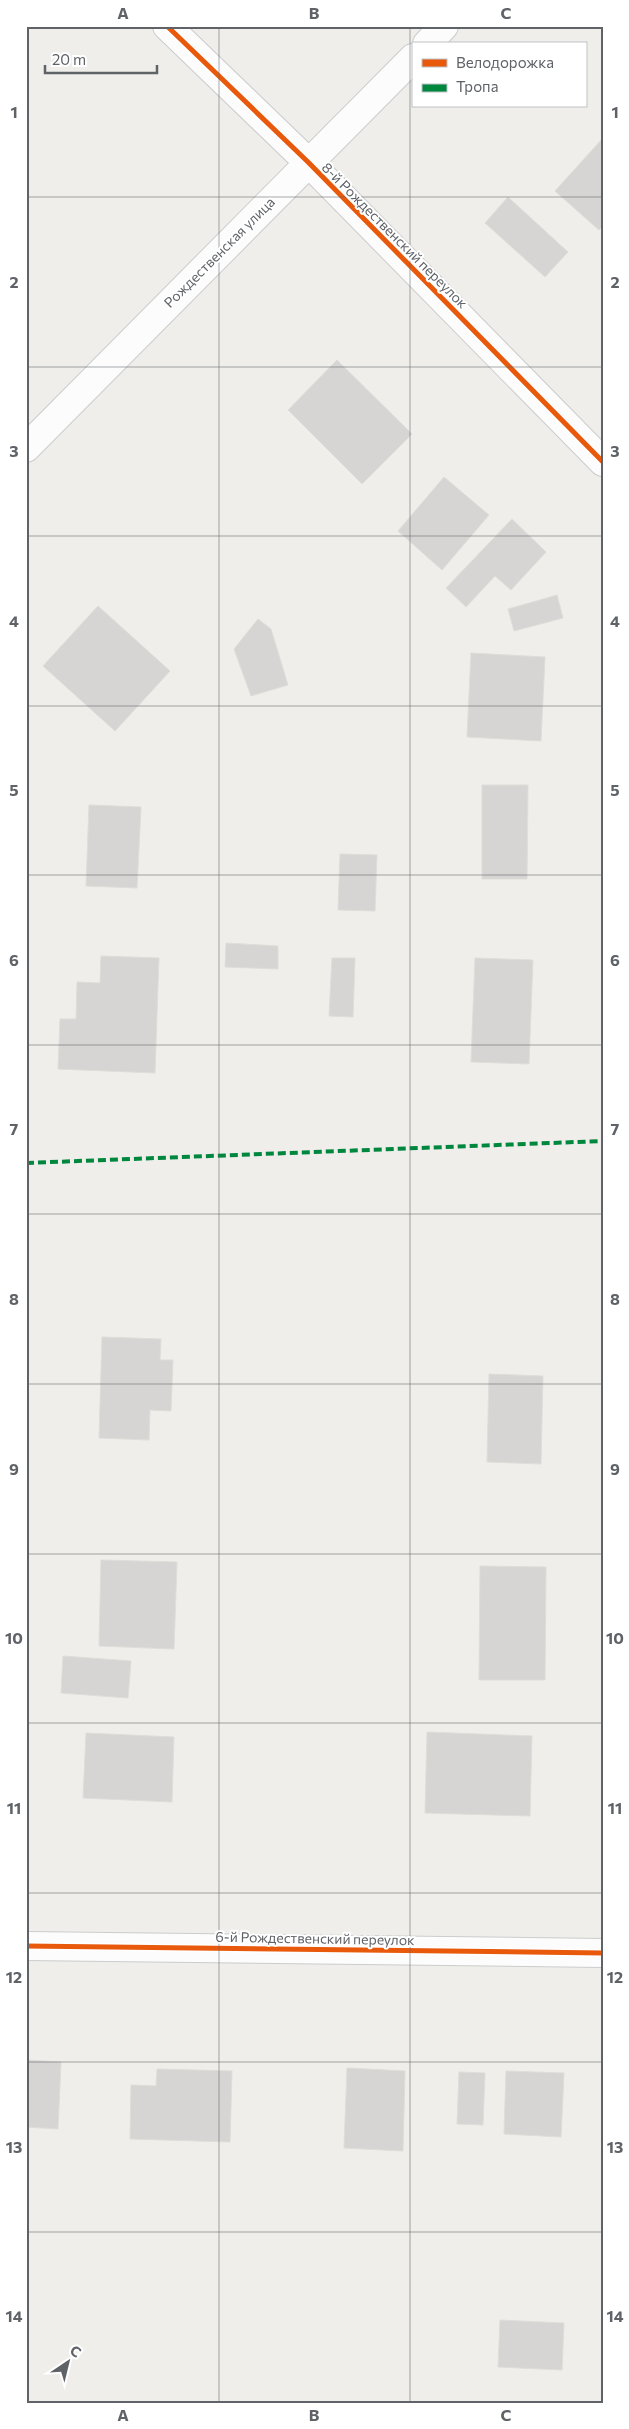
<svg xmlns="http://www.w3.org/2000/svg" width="629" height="2429" viewBox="0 0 629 2429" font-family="Commissioner,sans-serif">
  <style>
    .building { fill: #d6d5d3; stroke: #deddd9 }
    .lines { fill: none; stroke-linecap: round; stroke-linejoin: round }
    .minor-casing { stroke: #cbcccc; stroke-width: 30 }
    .minor { stroke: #fdfcfc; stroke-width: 28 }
    .quiet { stroke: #00873e; stroke-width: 4; stroke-dasharray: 8 4; stroke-linecap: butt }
    .cycleway-casing { stroke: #fff; stroke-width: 8 }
    .cycleway { stroke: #e8590c; stroke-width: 5 }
    .grid { fill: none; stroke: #5f6368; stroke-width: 1; stroke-opacity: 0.55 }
    .labels { text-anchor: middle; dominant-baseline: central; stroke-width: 4; stroke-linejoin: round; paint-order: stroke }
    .street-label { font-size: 14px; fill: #5f6368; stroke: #fff }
    .neatline { fill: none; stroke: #5f6368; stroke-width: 2 }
    .grid-label { font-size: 16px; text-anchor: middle; font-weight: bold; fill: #5f6368 }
  </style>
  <rect width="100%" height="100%" fill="#efeeea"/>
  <g class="building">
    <polygon points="603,138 603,226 599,230 555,191"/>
    <polygon points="508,197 568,252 545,277 485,223"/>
    <polygon points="337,360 412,434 362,484 288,410"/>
    <polygon points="444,477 489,515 442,570 398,531"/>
    <polygon points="512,519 546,552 511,590 495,576 466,607 446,588"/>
    <polygon points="557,595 563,618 514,631 508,609"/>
    <polygon points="98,606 170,671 115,731 43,666"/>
    <polygon points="258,619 271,629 288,685 251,696 234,649"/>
    <polygon points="471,653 545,657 541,741 467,737"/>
    <polygon points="482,785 528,785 527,879 482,879"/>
    <polygon points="89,805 141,807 137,888 86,886"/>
    <polygon points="340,854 377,855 375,911 338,910"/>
    <polygon points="226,943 278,946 278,969 225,967"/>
    <polygon points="101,956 159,958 155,1073 58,1069 60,1019 76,1019 77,982 100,983"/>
    <polygon points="332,958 355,958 353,1017 329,1016"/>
    <polygon points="475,958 533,960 529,1064 471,1062"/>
    <polygon points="102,1337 161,1339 160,1360 173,1360 171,1411 150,1410 149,1440 99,1438"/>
    <polygon points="489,1374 543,1376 541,1464 487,1462"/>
    <polygon points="101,1560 177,1562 174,1649 99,1646"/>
    <polygon points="480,1566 546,1567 545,1680 479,1680"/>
    <polygon points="63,1656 131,1661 128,1698 61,1693"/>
    <polygon points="427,1732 532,1736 530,1816 425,1813"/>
    <polygon points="86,1733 174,1737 172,1802 83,1798"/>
    <polygon points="26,2060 61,2062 58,2129 26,2127"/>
    <polygon points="347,2068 405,2071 403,2151 344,2148"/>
    <polygon points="157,2069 232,2071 230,2142 130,2139 131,2085 156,2086"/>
    <polygon points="506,2071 564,2073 561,2137 504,2134"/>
    <polygon points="459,2072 485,2073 483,2125 457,2124"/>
    <polygon points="500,2320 564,2323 562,2370 498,2367"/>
  </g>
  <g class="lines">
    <g class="minor-casing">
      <g id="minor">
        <polyline points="167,26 308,162 603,462"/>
        <polyline points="427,44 444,26"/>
        <polyline points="26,448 413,58"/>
        <polyline points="26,1946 603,1953"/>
      </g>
    </g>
    <use href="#minor" class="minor"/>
    <polyline class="quiet" points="26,1163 603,1141"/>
    <g class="cycleway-casing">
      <g id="cycleway">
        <polyline points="167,26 308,162 603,462"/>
        <polyline points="26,1946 603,1953"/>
      </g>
    </g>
    <use href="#cycleway" class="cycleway"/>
  </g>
  <path class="grid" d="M219 26V2403M410 26V2403M26 197H603M26 367H603M26 536H603M26 706H603M26 875H603M26 1045H603M26 1214H603M26 1384H603M26 1554H603M26 1723H603M26 1893H603M26 2062H603M26 2232H603"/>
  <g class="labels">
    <g class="street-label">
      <text transform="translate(395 235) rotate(45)">8-й Рождественский переулок</text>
      <text transform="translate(219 252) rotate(-45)">Рождественская улица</text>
      <text transform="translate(315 1938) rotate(1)">6-й Рождественский переулок</text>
    </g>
  </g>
  <rect width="629" height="2429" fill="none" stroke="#ffffff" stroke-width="55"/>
  <rect x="412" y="42" width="175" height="65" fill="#ffffff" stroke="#bfc1c3"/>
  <rect x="422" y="59" width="25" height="8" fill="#e8590c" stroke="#bfc1c3"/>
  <text x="456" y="68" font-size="15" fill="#5f6368">Велодорожка</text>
  <rect x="422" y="84" width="25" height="8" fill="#00873e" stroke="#bfc1c3"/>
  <text x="456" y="92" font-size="15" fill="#5f6368">Тропа</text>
  <g transform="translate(68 2362) rotate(35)" stroke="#ffffff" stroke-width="4" paint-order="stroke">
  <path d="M0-4L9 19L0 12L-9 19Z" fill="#5f6368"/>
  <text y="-8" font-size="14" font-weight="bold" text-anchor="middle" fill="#5f6368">С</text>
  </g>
  <path d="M45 65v8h112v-8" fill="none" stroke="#5f6368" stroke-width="2.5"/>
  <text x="52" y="65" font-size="15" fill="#5f6368" stroke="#ffffff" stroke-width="4" paint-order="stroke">20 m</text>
  <rect x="28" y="28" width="574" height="2374" class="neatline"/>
  <g class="grid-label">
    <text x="123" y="19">A</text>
    <text x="314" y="19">B</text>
    <text x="506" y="19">C</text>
    <text x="14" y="118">1</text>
    <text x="615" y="118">1</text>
    <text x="14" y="288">2</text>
    <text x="615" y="288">2</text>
    <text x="14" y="457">3</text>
    <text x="615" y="457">3</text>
    <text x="14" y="627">4</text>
    <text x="615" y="627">4</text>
    <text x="14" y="796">5</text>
    <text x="615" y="796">5</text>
    <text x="14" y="966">6</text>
    <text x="615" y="966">6</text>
    <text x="14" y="1135">7</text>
    <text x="615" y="1135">7</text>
    <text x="14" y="1305">8</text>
    <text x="615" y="1305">8</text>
    <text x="14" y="1475">9</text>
    <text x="615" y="1475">9</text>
    <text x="14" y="1644">10</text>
    <text x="615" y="1644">10</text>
    <text x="14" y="1814">11</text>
    <text x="615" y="1814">11</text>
    <text x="14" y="1983">12</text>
    <text x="615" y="1983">12</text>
    <text x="14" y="2153">13</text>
    <text x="615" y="2153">13</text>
    <text x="14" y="2322">14</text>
    <text x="615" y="2322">14</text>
    <text x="123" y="2421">A</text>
    <text x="314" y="2421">B</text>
    <text x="506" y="2421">C</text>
  </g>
</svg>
